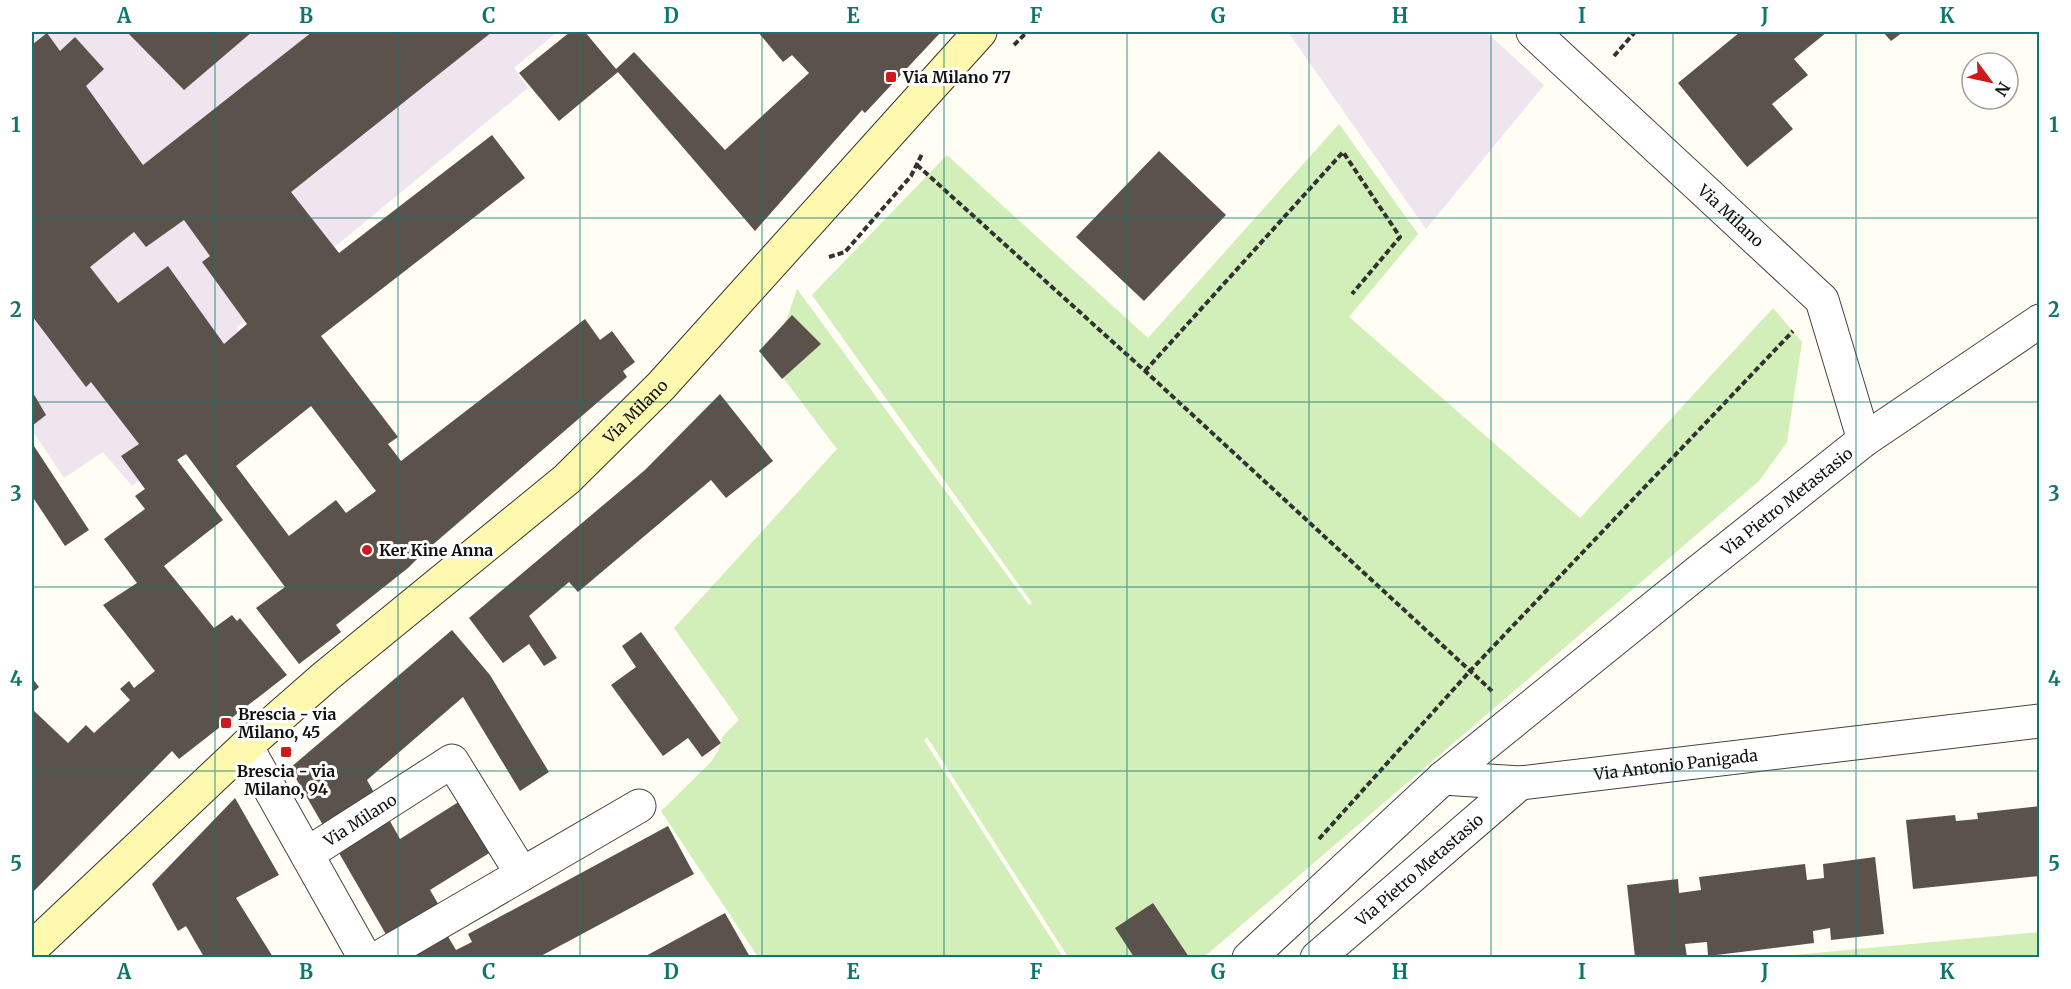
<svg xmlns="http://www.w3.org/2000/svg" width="2071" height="989" viewBox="0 0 2071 989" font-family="Merriweather,serif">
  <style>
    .industrial { fill: #eee5ef }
    .green { fill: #d2eeb9 }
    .building { fill: #5a524b; fill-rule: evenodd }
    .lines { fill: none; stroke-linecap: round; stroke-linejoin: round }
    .street-casing { stroke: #434343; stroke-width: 35 }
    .secondary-casing { stroke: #323232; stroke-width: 35 }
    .path { stroke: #323232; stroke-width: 4; stroke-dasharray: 6 3; stroke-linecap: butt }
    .street { stroke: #fff; stroke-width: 33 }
    .secondary { stroke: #fff9af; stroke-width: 33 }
    .grid { fill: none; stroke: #0f766e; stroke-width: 1.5; stroke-opacity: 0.55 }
    .poi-dot { fill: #ce1a1d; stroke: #fff; stroke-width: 2 }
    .labels { text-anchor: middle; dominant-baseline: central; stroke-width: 6; stroke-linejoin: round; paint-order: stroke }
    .poi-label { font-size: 16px; font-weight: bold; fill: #101010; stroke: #fff; text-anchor: start }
    .street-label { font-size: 16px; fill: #101010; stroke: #fff }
    .neatline { fill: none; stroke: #0f766e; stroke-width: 2 }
    .grid-label { font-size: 20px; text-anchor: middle; font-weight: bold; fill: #0f766e }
  </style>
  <rect width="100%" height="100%" fill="#fffdf4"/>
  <g class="industrial">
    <polygon points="32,32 557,32 514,68 528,88 237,327 265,382 132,486 103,452 64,478 32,430"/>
    <polygon points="1288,32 1486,32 1544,85 1426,229"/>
  </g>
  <g class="green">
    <polygon points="1339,124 1418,234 1349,317 1580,518 1773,308 1802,342 1787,442 1759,481 1204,957 1068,957 927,737 924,740 1063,957 758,957 661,811 711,762 718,751 723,736 739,720 674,628 837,449 772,363 797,289 1029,605 1032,603 812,295 947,155 1148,338"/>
    <polygon points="2039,932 2039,957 1773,957"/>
  </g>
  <g class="building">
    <polygon points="127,32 252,32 184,90"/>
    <path d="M312 32H492L291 192 339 253 492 135 525 178 321 336 398 437 388 444 401 461 585 319 600 340 612 331 635 362 623 371 627 377 422 554 408 568 336 625 341 632 299 664 256 608 285 587 186 454 177 460 223 520 164 566 214 628 232 615 237 621 240 618 287 675 179 759 172 751 32 893V709L68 743 86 725 94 733 130 700 120 689 129 681 134 688 155 671 103 605 137 583 104 539 145 509 135 496 145 489 121 456 139 444 91 382 86 387 32 316V41L33 44 47 33 60 51 75 37 104 69 86 86 143 165ZM184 220 210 256 202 262 247 324 224 344 168 266 118 303 90 267 134 232 146 247ZM311 406 376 491 346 513 336 500 289 536 236 466Z"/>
    <polygon points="570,32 585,32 616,69 634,52 725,150 809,73 792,55 783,62 758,32 941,32 865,113 862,110 755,231 618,72 559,121 519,73"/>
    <polygon points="1740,32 1827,32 1794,59 1808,75 1772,104 1793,129 1747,167 1678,83"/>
    <polygon points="1883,32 1903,32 1891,41"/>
    <polygon points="1159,151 1226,215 1144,301 1076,237"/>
    <polygon points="792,315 821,344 782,379 759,351"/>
    <polygon points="32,391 46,415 32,426"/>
    <polygon points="720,394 773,461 726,498 711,480 578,592 569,582 529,616 557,658 544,666 529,644 503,663 469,618 645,470"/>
    <polygon points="32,443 89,530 65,546 32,496"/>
    <polygon points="452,630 490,675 549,772 520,791 463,697 367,780 400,839 460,801 491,852 430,890 447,919 440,923 456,950 472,942 468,934 668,826 694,874 539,957 399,957 290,768"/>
    <polygon points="641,632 721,743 702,757 688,738 663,756 611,685 636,667 622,646"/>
    <polygon points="32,678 39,687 32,693"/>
    <polygon points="235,798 279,875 236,898 273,957 204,957 186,926 178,931 152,884"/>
    <polygon points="2040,806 2040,876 1913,889 1906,820 1955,815 1956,821 1978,819 1977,813"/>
    <polygon points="1875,857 1884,934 1831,940 1830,928 1813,931 1814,943 1708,956 1707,942 1685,944 1687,957 1635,957 1627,885 1678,879 1679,893 1701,890 1699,877 1805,864 1807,880 1824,878 1823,864"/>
    <polygon points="1153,903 1189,957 1134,957 1115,928"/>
    <polygon points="725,913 750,957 644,957"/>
  </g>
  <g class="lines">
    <g class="street-casing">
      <g id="street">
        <path id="s1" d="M1533 32 1822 300 1864 440"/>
        <polyline points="246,746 365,958"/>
        <path id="s2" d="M1443 778 1520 783 2040 721"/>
        <path id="s3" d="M307 854 452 761 522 874"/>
        <polyline points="378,958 639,806"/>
        <path id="s4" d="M1249 958 1443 778 1698 572 1864 440 2040 321"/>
        <path id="s5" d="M1317 958 1520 783"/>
      </g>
    </g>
    <g class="secondary-casing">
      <g id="secondary">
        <path id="s6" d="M32 948 246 746 326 676 567 479 661 386 980 32"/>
      </g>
    </g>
    <g class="path">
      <polyline points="1014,45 1027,32"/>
      <polyline points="1614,56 1635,32"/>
      <polyline points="917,165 1145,371 1492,691"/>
      <polyline points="829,257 845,252 911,176 922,154"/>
      <polyline points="1145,371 1343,152 1400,237 1352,294"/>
      <polyline points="1319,839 1470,671 1793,331"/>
    </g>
    <use href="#street" class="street"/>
    <use href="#secondary" class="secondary"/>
  </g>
  <path class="grid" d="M215 32V958M398 32V958M580 32V958M762 32V958M944 32V958M1127 32V958M1309 32V958M1491 32V958M1673 32V958M1856 32V958M32 218H2040M32 402H2040M32 587H2040M32 771H2040"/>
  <g class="poi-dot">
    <rect x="885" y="71" width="12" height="12" rx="3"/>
    <circle cx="367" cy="550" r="6"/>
    <rect x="220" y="717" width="12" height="12" rx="3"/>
    <rect x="280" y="746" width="12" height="12" rx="3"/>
  </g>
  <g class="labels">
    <g class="poi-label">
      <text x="903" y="77">Via Milano 77</text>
      <text x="379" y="550">Ker Kine Anna</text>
      <text x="238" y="714">Brescia - via<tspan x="238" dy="18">Milano, 45</tspan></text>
      <text x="286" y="771" text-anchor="middle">Brescia - via<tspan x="286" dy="18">Milano, 94</tspan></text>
    </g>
    <g class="street-label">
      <text stroke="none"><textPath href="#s1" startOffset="270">Via Milano</textPath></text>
      <text stroke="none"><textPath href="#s6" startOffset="808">Via Milano</textPath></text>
      <text stroke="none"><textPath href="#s4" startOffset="706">Via Pietro Metastasio</textPath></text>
      <text stroke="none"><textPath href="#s2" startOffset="234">Via Antonio Panigada</textPath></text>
      <text stroke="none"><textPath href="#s3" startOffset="63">Via Milano</textPath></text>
      <text stroke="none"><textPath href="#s5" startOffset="135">Via Pietro Metastasio</textPath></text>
    </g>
  </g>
  <rect width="2071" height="989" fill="none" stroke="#ffffff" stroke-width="66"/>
  <g transform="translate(1990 81) rotate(123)"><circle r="28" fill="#ffffff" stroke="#9f9f9f" stroke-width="1.5"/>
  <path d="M0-4.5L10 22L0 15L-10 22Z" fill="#ce1a1d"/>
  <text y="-9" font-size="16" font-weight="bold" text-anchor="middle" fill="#101010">N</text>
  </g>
  <rect x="33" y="33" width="2005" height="923" class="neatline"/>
  <g class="grid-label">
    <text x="124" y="23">A</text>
    <text x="306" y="23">B</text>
    <text x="489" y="23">C</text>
    <text x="671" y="23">D</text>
    <text x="853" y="23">E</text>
    <text x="1036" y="23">F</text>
    <text x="1218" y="23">G</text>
    <text x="1400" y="23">H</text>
    <text x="1582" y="23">I</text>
    <text x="1765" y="23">J</text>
    <text x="1947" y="23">K</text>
    <text x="16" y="132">1</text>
    <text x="2054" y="132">1</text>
    <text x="16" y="317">2</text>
    <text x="2054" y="317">2</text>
    <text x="16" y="501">3</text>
    <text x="2054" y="501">3</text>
    <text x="16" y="686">4</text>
    <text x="2054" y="686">4</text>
    <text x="16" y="871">5</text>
    <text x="2054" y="871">5</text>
    <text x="124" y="979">A</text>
    <text x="306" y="979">B</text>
    <text x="489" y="979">C</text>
    <text x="671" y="979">D</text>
    <text x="853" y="979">E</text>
    <text x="1036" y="979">F</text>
    <text x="1218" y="979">G</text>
    <text x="1400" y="979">H</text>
    <text x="1582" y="979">I</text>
    <text x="1765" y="979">J</text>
    <text x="1947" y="979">K</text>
  </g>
</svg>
